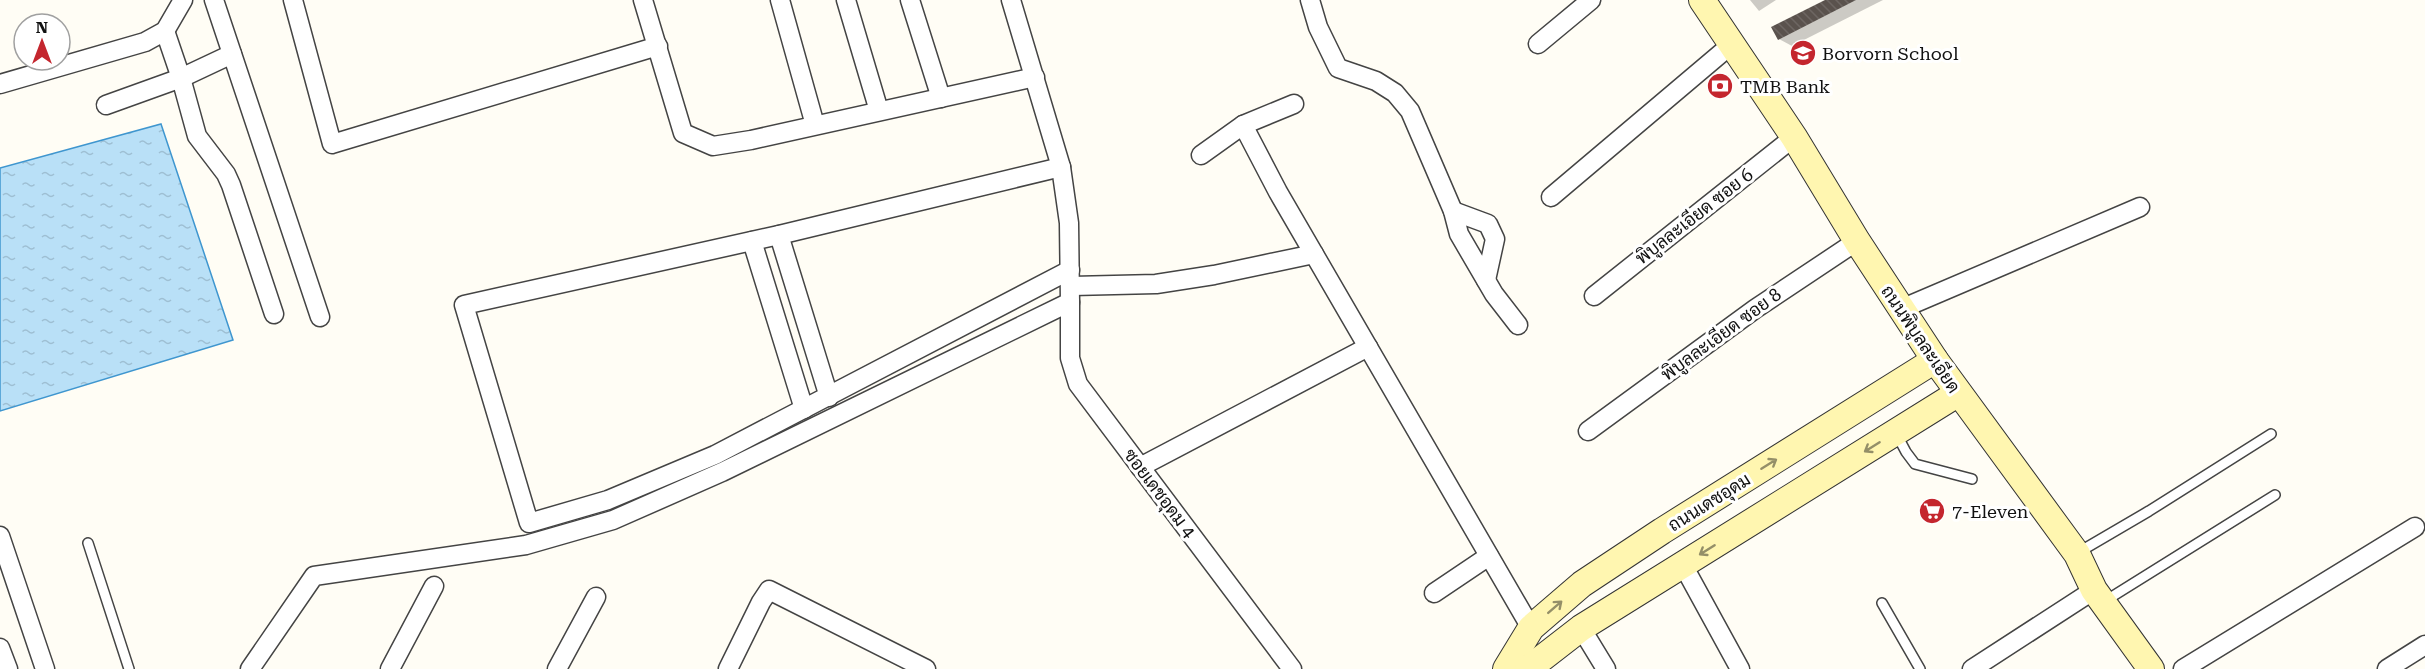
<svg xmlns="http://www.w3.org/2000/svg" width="2425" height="669" viewBox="0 0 2425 669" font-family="'Roboto Serif',Sarabun,serif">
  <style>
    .water { fill: url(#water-ripples); stroke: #3f96cf; stroke-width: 1.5 }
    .shadow { fill: #0003 }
    .building { fill: url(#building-back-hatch) }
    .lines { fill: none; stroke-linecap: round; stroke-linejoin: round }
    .service-casing { stroke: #444; stroke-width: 12 }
    .minor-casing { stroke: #444; stroke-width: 21 }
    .secondary-casing { stroke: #333; stroke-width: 28 }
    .service { stroke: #fff; stroke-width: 9 }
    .minor { stroke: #fff; stroke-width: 18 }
    .secondary { stroke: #fff6b0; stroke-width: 26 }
    .oneway { stroke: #948f68 }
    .labels { text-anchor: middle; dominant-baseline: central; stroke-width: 6; stroke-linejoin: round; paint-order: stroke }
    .poi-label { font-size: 18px; fill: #111; stroke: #fff; text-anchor: start }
    .street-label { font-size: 18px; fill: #111; stroke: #fff }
  </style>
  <defs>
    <pattern id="water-ripples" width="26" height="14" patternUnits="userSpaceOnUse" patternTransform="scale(1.5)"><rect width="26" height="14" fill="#b9e0f7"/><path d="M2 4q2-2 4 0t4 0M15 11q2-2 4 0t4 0" fill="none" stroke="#9ebfd3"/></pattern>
    <pattern id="building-back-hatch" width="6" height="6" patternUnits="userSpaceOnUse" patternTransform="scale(1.5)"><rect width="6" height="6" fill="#5a524d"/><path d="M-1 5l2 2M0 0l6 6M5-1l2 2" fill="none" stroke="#6d6662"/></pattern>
  </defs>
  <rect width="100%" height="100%" fill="#fffdf5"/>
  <polygon class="water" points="161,124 233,340 0,411 0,168"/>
  <g class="shadow">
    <polygon points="1750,0 1776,0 1759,11"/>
    <polygon points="1828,0 1883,0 1792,46 1779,39"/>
  </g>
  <polygon class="building" points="1825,0 1856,0 1778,40 1771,27"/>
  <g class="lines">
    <g class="service-casing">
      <g id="service">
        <polyline points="1897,435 1906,452 1915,464 1972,479"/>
        <polyline points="88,543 129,669"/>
        <polyline points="2079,552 2149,511 2271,434"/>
        <polyline points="2105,601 2275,495"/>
        <polyline points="1882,603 1920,669"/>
      </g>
    </g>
    <g class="minor-casing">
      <g id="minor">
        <polyline points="214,0 320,317"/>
        <polyline points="293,0 332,144 658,46"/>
        <polyline points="643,0 683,133 713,146 751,140 1035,77"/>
        <polyline points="780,0 815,125"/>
        <polyline points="846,0 879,111"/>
        <polyline points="910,0 941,98"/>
        <polyline points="1310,0 1318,27 1338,68 1376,81 1395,93 1410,111 1453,211 1459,234 1494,294 1518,325"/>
        <polyline points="165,31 181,78 197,136 226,174 231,185 274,314"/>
        <polyline points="1538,44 1591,0"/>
        <polyline points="0,84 145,42 165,31 183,0"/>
        <polyline points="106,105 181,78 232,54"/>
        <polyline points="1243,125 1278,192 1531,628"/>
        <polyline points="1201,155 1243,125 1294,104"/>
        <polyline points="1061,167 779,235 464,305 529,523 608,500 715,455 1070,270"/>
        <polyline points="1551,197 1732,44"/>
        <polyline points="1453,211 1488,224 1495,239 1486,280"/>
        <polyline points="779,235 829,397"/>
        <polyline points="752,241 804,409"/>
        <polyline points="1072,286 1156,284 1214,275 1314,254"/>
        <polyline points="1594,296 1794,137"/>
        <polyline points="1070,302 1070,358 1078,384 1292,669"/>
        <polyline points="1901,309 2140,207"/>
        <polyline points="1588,431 1755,309 1857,241"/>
        <polyline points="1140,467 1368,347"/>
        <polyline points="0,536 45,669"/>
        <polyline points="1683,565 1740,669"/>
        <polyline points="1434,593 1489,556"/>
        <polyline points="1581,628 1606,669"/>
        <polyline points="0,648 8,669"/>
        <polyline points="250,669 314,576 526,545 613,520 722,472 1070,302 1069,223 1061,167 1011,0"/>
        <polyline points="390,669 434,586"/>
        <polyline points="557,669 596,597"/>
        <polyline points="728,669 761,602 769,590 926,669"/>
        <polyline points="1972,669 2094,590"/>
        <polyline points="2183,669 2415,527"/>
        <polyline points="2387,669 2425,645"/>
      </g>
    </g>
    <g class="secondary-casing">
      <g id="secondary">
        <polyline points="1702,0 1794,137 1857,241 1935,360 2077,554 2094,590 2151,669"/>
        <polyline points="1506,669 1531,628 1582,584 1662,531 1935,360"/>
        <polyline points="1528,669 1581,628 1957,394"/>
      </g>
    </g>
    <use href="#service" class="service"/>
    <use href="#minor" class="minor"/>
    <use href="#secondary" class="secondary"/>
  </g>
  <defs><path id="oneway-shaft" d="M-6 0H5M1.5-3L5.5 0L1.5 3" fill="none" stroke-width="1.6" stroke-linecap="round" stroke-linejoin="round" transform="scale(1.5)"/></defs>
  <g class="oneway">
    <use href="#oneway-shaft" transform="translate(1872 447) rotate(148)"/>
    <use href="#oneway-shaft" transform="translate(1769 464) rotate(-32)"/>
    <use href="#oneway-shaft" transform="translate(1707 550) rotate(148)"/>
    <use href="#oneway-shaft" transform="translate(1555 607) rotate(-41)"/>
  </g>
  <defs>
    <g id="school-disc" transform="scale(1.35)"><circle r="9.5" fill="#c4262e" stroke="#fff"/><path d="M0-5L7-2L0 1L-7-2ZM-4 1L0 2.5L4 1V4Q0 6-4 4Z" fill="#fff"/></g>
    <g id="bank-disc" transform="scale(1.35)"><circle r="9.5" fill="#c4262e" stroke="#fff"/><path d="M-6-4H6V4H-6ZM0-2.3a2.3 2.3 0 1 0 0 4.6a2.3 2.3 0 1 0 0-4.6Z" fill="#fff"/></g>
    <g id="supermarket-disc" transform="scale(1.35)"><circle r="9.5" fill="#c4262e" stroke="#fff"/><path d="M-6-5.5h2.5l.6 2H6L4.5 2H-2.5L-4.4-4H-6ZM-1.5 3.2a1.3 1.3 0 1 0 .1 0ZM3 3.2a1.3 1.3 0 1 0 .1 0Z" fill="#fff"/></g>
  </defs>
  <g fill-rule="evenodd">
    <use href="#school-disc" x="1803" y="53"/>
    <use href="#bank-disc" x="1720" y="86"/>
    <use href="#supermarket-disc" x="1932" y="511"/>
  </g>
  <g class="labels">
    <g class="poi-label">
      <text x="1822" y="53">Borvorn School</text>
      <text x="1740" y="86">TMB Bank</text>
      <text x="1952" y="511">7-Eleven</text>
    </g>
    <g class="street-label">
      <text transform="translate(1694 216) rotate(-38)">พิบูลละเอียด ซอย 6</text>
      <text transform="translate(1721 334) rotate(-36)">พิบูลละเอียด ซอย 8</text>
      <text transform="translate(1921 339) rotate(56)">ถนนพิบูลละเอียด</text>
      <text transform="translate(1160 493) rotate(53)">ซอยเดชอุดม 4</text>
      <text transform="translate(1709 502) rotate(-32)">ถนนเดชอุดม</text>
    </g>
  </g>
  <g transform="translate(42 42)"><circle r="28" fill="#ffffff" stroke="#a0a0a0" stroke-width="1.5"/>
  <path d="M0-4.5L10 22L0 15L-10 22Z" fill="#c4262e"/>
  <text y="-9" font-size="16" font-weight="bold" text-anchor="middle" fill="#111111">N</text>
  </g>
</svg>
